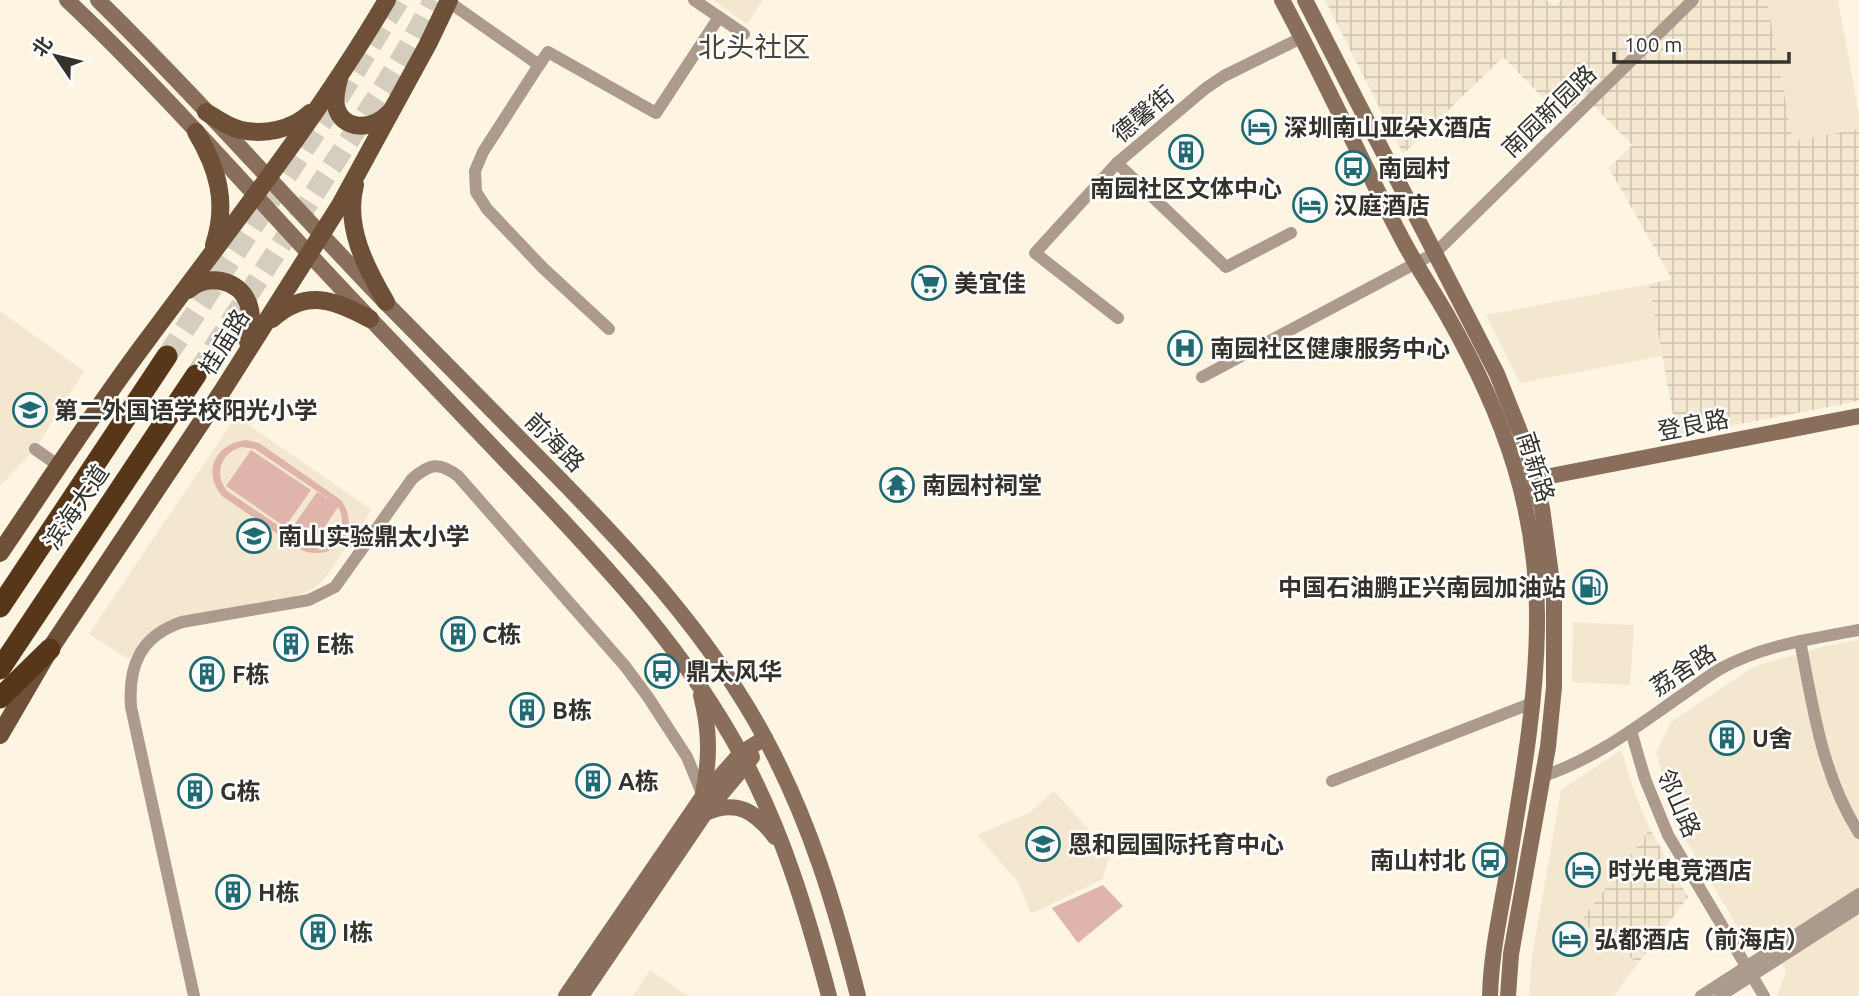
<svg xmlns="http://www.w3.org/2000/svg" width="1859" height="996" viewBox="0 0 1859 996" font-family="Ubuntu,'Noto Sans SC',sans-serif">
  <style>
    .built { fill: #f4e7cf }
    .industrial { fill: url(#industrial-grid) }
    .park { fill: #dfb5ab; fill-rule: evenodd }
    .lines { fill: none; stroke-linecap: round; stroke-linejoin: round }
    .highway-tunnel { stroke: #d5cdbd; stroke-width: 21; stroke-dasharray: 21 10; stroke-linecap: butt }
    .street { stroke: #ac9a8d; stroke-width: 12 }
    .secondary { stroke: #886e5b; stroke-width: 16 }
    .primary { stroke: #6e5038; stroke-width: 18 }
    .highway { stroke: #57361a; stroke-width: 21 }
    .labels { text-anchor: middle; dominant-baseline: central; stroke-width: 5; stroke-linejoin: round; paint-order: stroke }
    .street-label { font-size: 24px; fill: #35322b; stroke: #fff }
    .poi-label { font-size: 24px; font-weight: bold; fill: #35322b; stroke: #fff; text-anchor: start }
    .quarter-label { font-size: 28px; fill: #4c4536; stroke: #fff }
  </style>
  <defs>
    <pattern id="industrial-grid" width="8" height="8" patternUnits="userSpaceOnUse" patternTransform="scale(1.75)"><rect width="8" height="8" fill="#f4e7cf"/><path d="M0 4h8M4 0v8" fill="none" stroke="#d2c7b2"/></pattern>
  </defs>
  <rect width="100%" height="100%" fill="#fdf4e1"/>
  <g class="built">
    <polygon points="713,0 763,0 747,24"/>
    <polygon points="1767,0 1838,0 1859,114 1859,129 1793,142"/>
    <polygon points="1649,284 1662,356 1520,383 1486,315"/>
    <polygon points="0,311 84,371 35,449 0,486"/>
    <polygon points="236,416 372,510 325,578 313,589 295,596 180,618 164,623 150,633 128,659 89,634"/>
    <polygon points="1573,622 1634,625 1630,685 1572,682"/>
    <polygon points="1859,640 1859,996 1777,996 1786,971 1767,938 1742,934 1676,824 1656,752 1671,722 1753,667 1826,646"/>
    <polygon points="1621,750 1636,796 1650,829 1581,921 1638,963 1614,996 1529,996 1532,957 1561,790"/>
    <polygon points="1054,791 1110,853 1103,879 1031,914 1018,882 977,835 1029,813"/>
    <polygon points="650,970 688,996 633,996"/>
  </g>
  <g class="industrial">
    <polygon points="1325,0 1546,0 1555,6 1561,0 1767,0 1793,141 1859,129 1859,401 1677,436 1649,284 1672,279 1609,168 1632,145 1584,96 1562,117 1503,57 1403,154"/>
    <polygon points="1650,829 1688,897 1638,963 1581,921"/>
  </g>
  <g class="park">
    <path d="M246 440 259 443 341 500C363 531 335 563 301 550L222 496C202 472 215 444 246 440ZM242 447 255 449 336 504 317 492 290 531 310 545 306 544 227 491C213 474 221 452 242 447ZM338 507C350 527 334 548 312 546Z"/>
    <polygon points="251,450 311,490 285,527 226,486"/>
    <polygon points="1103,885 1123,906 1078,943 1052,908"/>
  </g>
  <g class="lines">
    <g class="highway-tunnel">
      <polyline points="167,356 344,89 399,0"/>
      <polyline points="196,375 385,85 407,49 434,0"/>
    </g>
    <g class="street">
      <polyline points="694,0 744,34"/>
      <polyline points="449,2 539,65 548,52 656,113 719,17"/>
      <polyline points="539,65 483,152 475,171 476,192 487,209 543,268 609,329"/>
      <polyline points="1117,163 1226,267 1291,233"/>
      <polyline points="1118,318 1035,253 1117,163 1206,88 1224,76 1301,38"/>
      <polyline points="1202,377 1435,253 1693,0"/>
      <polyline points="35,449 59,466"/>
      <path d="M1800 641C1813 708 1822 775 1859 833"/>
      <polyline points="1631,731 1645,779 1668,835 1764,996"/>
      <path d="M1543 776C1596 759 1640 724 1685 693 1697 685 1708 676 1720 669 1763 645 1812 639 1859 630"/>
      <polyline points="1332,781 1532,703"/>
      <path d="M194 996 131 707C128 666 140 636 182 622L309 600 335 587 412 479C429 464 439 461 458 476L625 666 648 697 687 757 703 796"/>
      <polyline points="1701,996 1859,894"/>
      <polyline points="1720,996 1859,907"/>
    </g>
    <g class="secondary">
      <path d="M67 0C169 96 261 204 358 306 415 366 472 426 530 486 610 570 687 653 742 756 783 832 807 913 829 996"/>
      <path d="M98 0C197 97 288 201 384 301 438 356 492 410 546 465 628 548 709 634 765 738 810 822 835 905 858 996"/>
      <path d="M1282 0C1323 76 1359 156 1399 233 1413 261 1431 287 1447 315 1504 415 1539 511 1537 627 1536 712 1519 797 1506 880 1499 919 1491 957 1490 996"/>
      <polyline points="1305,0 1497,374 1526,447 1542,508 1554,597 1554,687 1548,747 1511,954 1508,996"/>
      <polyline points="1535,479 1859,416"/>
      <path d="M701 695C710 731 710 758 703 794"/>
      <path d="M705 813C737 799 755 811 775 837"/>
      <polyline points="566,996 703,796 741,753 765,738"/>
      <polyline points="581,996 705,813 752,757"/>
    </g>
    <g class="primary">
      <path d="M339 79C337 87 334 97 336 106 342 132 374 130 389 113"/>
      <path d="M206 112C217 119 228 127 241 130 264 135 292 130 310 113"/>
      <path d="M196 132C218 169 228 203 214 245"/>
      <path d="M355 185C344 226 366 268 386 302"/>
      <path d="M188 290C207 273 239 279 248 303 253 316 251 329 248 342"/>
      <path d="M272 319C306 289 333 299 370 319"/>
      <path d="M0 553C49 481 96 408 148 339 230 228 317 119 387 0"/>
      <polyline points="0,735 50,649 221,393 340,205 428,44 449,0"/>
    </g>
    <g class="highway">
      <polyline points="0,607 167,356"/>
      <polyline points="0,669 196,375"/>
      <polyline points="0,698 50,649"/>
    </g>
  </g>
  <defs>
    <g id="hotel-ring" transform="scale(1.75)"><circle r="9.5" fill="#fff" stroke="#206a73" stroke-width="1.5"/><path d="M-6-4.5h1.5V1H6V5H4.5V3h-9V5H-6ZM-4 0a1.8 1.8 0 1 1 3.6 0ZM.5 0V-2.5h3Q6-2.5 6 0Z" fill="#206a73"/></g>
    <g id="building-ring" transform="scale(1.75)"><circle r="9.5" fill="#fff" stroke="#206a73" stroke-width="1.5"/><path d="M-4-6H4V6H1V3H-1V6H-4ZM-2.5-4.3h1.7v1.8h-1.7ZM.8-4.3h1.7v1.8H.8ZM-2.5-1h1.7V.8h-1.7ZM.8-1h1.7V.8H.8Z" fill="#206a73"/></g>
    <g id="bus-ring" transform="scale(1.75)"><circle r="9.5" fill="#fff" stroke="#206a73" stroke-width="1.5"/><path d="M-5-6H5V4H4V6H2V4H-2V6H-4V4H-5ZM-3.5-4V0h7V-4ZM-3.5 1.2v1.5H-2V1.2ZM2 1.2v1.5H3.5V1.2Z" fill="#206a73"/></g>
    <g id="supermarket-ring" transform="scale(1.75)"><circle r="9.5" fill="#fff" stroke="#206a73" stroke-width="1.5"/><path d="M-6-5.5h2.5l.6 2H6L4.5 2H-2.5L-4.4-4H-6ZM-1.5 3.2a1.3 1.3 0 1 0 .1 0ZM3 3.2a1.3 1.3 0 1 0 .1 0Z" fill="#206a73"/></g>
    <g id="hospital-ring" transform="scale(1.75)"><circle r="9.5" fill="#fff" stroke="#206a73" stroke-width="1.5"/><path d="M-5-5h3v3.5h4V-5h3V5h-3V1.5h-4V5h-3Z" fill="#206a73"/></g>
    <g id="school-ring" transform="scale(1.75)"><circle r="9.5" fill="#fff" stroke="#206a73" stroke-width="1.5"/><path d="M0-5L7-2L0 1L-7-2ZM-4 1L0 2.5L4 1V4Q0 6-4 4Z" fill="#206a73"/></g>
    <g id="temple-ring" transform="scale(1.75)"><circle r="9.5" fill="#fff" stroke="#206a73" stroke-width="1.5"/><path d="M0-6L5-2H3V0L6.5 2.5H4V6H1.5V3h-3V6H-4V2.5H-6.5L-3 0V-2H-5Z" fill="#206a73"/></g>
    <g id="fuel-ring" transform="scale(1.75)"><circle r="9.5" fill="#fff" stroke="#206a73" stroke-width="1.5"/><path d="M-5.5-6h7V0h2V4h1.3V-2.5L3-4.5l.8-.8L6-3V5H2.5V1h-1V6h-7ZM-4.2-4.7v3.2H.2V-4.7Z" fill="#206a73"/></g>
  </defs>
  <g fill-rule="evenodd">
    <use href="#hotel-ring" x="1259" y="127"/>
    <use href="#building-ring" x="1186" y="152"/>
    <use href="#bus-ring" x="1353" y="168"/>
    <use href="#hotel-ring" x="1310" y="205"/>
    <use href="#supermarket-ring" x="929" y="283"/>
    <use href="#hospital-ring" x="1185" y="348"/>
    <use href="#school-ring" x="30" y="410"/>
    <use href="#temple-ring" x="897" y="485"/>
    <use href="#school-ring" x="254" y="536"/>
    <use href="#fuel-ring" x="1590" y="587"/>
    <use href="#building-ring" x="458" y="634"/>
    <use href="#building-ring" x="291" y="644"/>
    <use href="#bus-ring" x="662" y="671"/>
    <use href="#building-ring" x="207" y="674"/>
    <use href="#building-ring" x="527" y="710"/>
    <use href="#building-ring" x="1727" y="738"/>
    <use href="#building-ring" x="593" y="781"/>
    <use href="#building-ring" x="195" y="791"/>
    <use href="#school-ring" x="1043" y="844"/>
    <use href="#bus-ring" x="1490" y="860"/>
    <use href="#hotel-ring" x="1583" y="870"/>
    <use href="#building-ring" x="233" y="892"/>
    <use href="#building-ring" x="318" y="932"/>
    <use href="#hotel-ring" x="1570" y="939"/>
  </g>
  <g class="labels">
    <g class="street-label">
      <text transform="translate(1549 111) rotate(-44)">南园新园路</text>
      <text transform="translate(1143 114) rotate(-40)">德馨街</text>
      <text transform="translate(224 342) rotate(-58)">桂庙路</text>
      <text transform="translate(1693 425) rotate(-11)">登良路</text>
      <text transform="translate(555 442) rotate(45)">前海路</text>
      <text transform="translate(1536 467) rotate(73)">南新路</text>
      <text transform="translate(76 507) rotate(-56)">滨海大道</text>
      <text transform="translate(1683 670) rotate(-33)">荔舍路</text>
      <text transform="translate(1679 803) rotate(66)">邻山路</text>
    </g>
    <g class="poi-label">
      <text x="1284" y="127">深圳南山亚朵X酒店</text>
      <text x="1378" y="168">南园村</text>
      <text x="1186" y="188" text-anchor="middle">南园社区文体中心</text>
      <text x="1334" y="205">汉庭酒店</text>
      <text x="954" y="283">美宜佳</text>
      <text x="1210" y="348">南园社区健康服务中心</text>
      <text x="54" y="410">第二外国语学校阳光小学</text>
      <text x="922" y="485">南园村祠堂</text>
      <text x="278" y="536">南山实验鼎太小学</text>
      <text x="1566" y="587" text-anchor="end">中国石油鹏正兴南园加油站</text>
      <text x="482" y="634">C栋</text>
      <text x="316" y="644">E栋</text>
      <text x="686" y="671">鼎太风华</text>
      <text x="232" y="674">F栋</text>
      <text x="552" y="710">B栋</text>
      <text x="1752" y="738">U舍</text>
      <text x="618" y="781">A栋</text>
      <text x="220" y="791">G栋</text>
      <text x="1068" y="844">恩和园国际托育中心</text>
      <text x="1466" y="860" text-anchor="end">南山村北</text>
      <text x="1608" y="870">时光电竞酒店</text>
      <text x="258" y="892">H栋</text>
      <text x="342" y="932">I栋</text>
      <text x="1594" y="939">弘都酒店（前海店）</text>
    </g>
    <g class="quarter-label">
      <text x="754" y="46">北头社区</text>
    </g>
  </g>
  <g transform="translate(56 56) rotate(305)" stroke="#ffffff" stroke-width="5" paint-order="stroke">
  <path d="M0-5L12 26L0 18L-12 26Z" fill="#35322b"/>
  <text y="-10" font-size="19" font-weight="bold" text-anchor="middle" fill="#35322b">北</text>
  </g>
  <path d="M1614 52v10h175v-10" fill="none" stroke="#35322b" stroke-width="3.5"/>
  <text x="1624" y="52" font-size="21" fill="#35322b" stroke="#ffffff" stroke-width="5" paint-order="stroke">100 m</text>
</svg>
